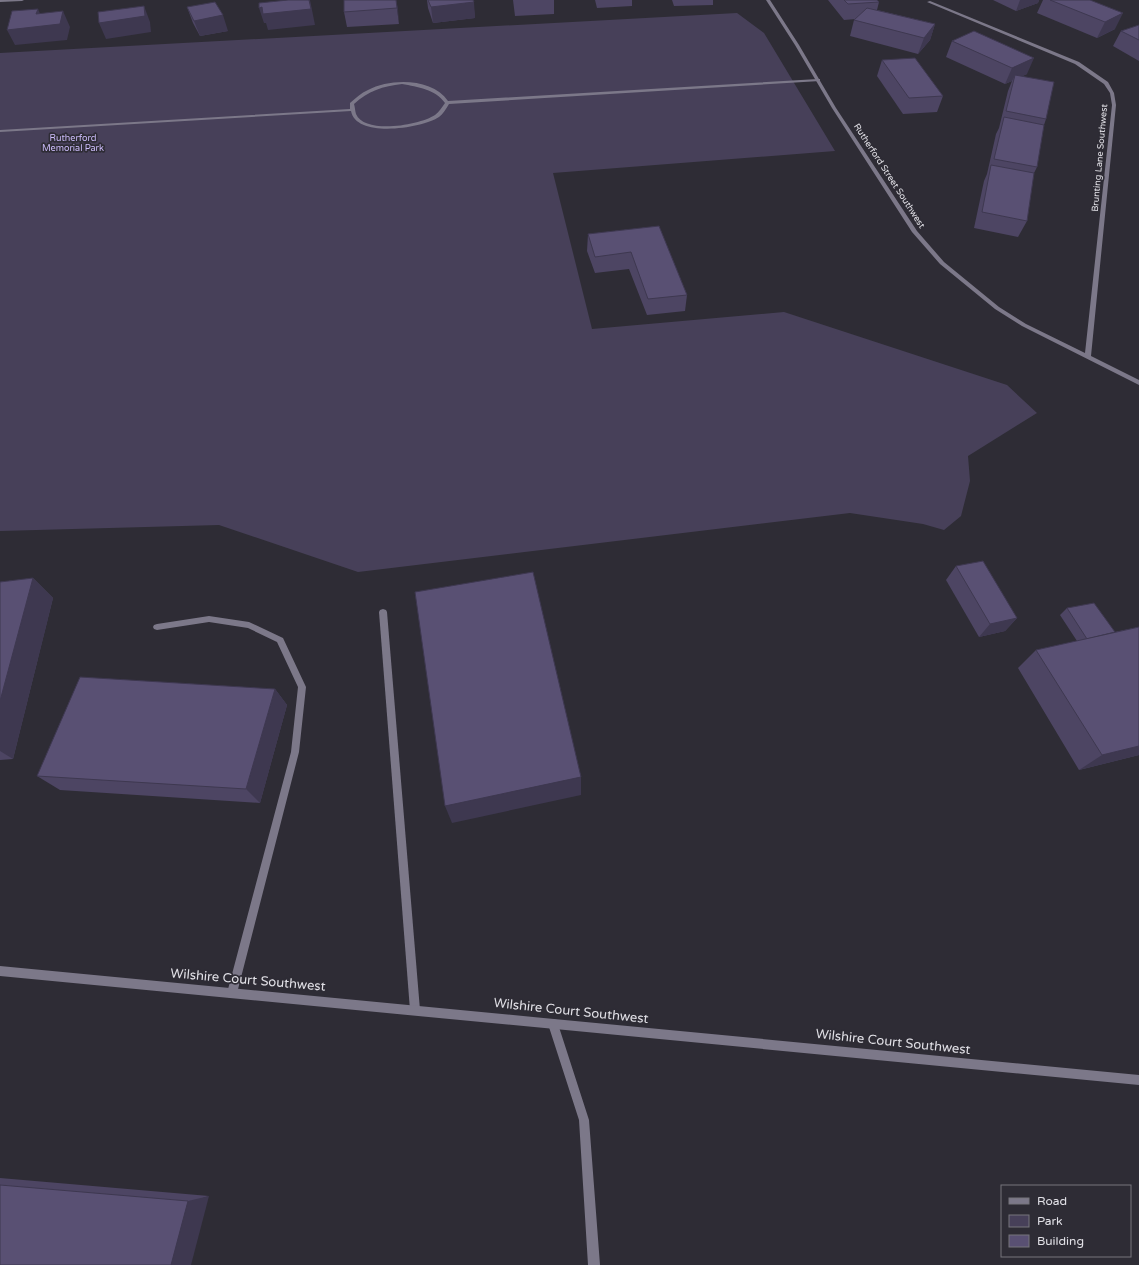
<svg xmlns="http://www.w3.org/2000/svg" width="1139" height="1265" viewBox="0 0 1139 1265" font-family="'Varela Round',sans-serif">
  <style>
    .green { fill: #474059 }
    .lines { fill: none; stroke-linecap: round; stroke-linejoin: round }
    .service { fill: #7c7889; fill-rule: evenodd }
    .minor { fill: #7c7889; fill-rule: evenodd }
    .wall { fill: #4d4563 }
    .shaded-wall { fill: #3e3850 }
    .building { fill: #595073; stroke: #3e3850 }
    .labels { text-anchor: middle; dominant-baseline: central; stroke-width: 3.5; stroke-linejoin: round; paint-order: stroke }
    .far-park-label { font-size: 9px; fill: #ccbcfa; stroke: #2e2c35 }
    .far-street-label { font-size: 9px; fill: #e2e1e7; stroke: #2e2c35 }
    .near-street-label { font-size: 13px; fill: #e2e1e7; stroke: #2e2c35 }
  </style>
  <rect width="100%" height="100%" fill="#2e2c35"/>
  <polygon class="green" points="737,13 764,33 835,151 553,173 592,329 784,312 1007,385 1037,413 968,456 970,481 961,516 944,530 923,524 850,513 358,572 219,525 0,531 0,53"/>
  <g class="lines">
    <g class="service">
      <path d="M818 79H820V81L449 104C446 109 443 114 439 117 423 128 356 139 351 111L0 132V130L350 109V103C356 98 361 93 368 90 391 78 432 78 448 101ZM402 84C418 87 435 89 445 103 442 107 439 112 435 115 420 125 365 135 356 114 355 111 355 107 354 104 368 91 383 86 402 84Z"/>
      <polygon points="383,609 386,610 387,612 420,1010 419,1014 415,1015 411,1014 410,1010 379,612 380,610"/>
      <polygon points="209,616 249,622 283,638 306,687 299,752 237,993 236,997 232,998 228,997 227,993 291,752 298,687 277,642 248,628 209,622 157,630 154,629 153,627 154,625 157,624"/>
      <polygon points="553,1019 557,1020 558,1024 589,1120 600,1265 588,1265 579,1120 548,1024 549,1020"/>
    </g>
    <g class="minor">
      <polygon points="0,0 24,0 22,1 0,2"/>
      <polygon points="766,0 770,0 799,45 836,108 917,231 944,262 999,307 1026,324 1085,353 1112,105 1110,93 1104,84 1075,64 927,2 930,1 1079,62 1108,82 1114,93 1116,105 1091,356 1139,380 1139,385 1022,326 995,309 940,264 912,232 832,108 795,45"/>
      <polygon points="0,966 1139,1075 1139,1085 0,976"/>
    </g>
  </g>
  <g class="wall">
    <polygon points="396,0 399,24 347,27 344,12"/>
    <polygon points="427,0 473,0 475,18 433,23 428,8"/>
    <polygon points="513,0 554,0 554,14 515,16"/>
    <polygon points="595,0 632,0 632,6 597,8"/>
    <polygon points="672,0 713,0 713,5 674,6"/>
    <polygon points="828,0 877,0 879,2 877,10 935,24 930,40 918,54 850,36 854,20 856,19 844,20"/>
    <polygon points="993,0 1039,0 1038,3 1016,11"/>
    <polygon points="1043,0 1090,0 1115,29 1097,38 1037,13"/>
    <polygon points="187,7 228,31 200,36 193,23"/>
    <polygon points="1139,25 1139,61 1113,46 1121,31"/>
    <polygon points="952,41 1027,74 1022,76 1046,119 1044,125 1037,167 1034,173 1027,221 1018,237 974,228 984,181 987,174 996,134 999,128 1008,91 1012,81 1005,84 946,57"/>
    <polygon points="882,60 943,96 937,112 903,114 877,76"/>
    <polygon points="659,226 687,295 685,311 647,315 629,269 595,273 587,251 588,234"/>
    <polygon points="956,566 1017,618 1005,631 979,637 946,580"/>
    <polygon points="33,578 53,598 13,759 0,760 0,582"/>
    <polygon points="1067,608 1115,632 1139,627 1139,755 1079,770 1018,668 1036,650 1077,641 1060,615"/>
    <polygon points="275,689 287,705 260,803 60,790 37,776"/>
    <polygon points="0,1178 209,1196 0,1265"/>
  </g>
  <g class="shaded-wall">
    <polygon points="310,0 315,25 268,30 266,23 264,23 259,8"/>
    <polygon points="396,0 398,9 399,24"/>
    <polygon points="1020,0 1039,0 1038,3 1016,11"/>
    <polygon points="474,2 475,18 433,23 431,7"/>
    <polygon points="144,6 150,22 151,32 106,39 99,23"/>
    <polygon points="38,9 45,25 63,11 70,27 67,40 15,45 7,30"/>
    <polygon points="1123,13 1115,29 1097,38 1105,22"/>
    <polygon points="223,15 228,31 200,36 194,21"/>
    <polygon points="935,24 930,40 918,54 924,38"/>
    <polygon points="1034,58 1027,74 1013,81 1015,75 1012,81 1005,84 1012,68"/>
    <polygon points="33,578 53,598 13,759 0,751 0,701"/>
    <polygon points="1017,618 1005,631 979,637 990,624"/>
    <polygon points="275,689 287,705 260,803 246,789"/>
    <polygon points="1139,746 1139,755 1079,770 1102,755"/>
    <polygon points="581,777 581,795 452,823 445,806"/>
    <polygon points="209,1196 191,1265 171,1265 188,1201"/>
  </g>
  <g class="building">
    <polygon points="288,0 309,0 311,9 263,14 262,7 259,8 259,3"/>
    <polygon points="344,0 396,0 397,8 344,12"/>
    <polygon points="428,0 473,0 474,2 431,7"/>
    <polygon points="844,0 877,0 879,2 848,4"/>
    <polygon points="1050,0 1090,0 1123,13 1105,22"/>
    <polygon points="215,2 223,15 194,21 187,7"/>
    <polygon points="144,6 145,16 99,23 98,12"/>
    <polygon points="867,8 935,24 924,38 854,20"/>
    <polygon points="38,9 36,14 63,11 60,24 7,30 12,11"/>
    <polygon points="1139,25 1139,40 1121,31"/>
    <polygon points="974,31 1034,58 1012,68 952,41"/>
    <polygon points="915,58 943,96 909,98 882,60"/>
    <polygon points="1015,75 1054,82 1046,119 1006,111"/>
    <polygon points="1004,117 1044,125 1037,167 994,159"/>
    <polygon points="991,165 1034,173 1027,221 982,212"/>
    <polygon points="659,226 687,295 648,299 631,252 595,257 588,234"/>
    <polygon points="983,561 1017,618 990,624 956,566"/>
    <polygon points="533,572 581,777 445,806 415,592"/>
    <polygon points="33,578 0,701 0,582"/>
    <polygon points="1094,603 1115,632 1087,639 1067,608"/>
    <polygon points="1139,627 1139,746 1102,755 1036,650"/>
    <polygon points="80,677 275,689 246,789 37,776"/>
    <polygon points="0,1185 188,1201 171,1265 0,1265"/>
  </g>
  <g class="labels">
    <g class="far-park-label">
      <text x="73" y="138">Rutherford<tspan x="73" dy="10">Memorial Park</tspan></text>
    </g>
    <g class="far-street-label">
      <text transform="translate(1100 158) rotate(-85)">Brunting Lane Southwest</text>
      <text transform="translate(889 176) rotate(57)">Rutherford Street Southwest</text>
    </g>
    <g class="near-street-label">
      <text transform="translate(248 980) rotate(5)">Wilshire Court Southwest</text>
      <text transform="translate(571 1011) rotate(6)">Wilshire Court Southwest</text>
      <text transform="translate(893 1042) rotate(6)">Wilshire Court Southwest</text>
    </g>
  </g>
  <rect x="1001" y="1185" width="130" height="72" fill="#2e2c35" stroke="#76747c"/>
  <rect x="1009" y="1198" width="20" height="6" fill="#7c7889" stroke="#76747c"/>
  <text x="1037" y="1205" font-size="12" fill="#e2e1e7">Road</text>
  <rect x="1009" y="1215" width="20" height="12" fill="#474059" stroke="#76747c"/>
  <text x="1037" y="1225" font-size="12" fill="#e2e1e7">Park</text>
  <rect x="1009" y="1235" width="20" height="12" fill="#595073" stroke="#76747c"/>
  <text x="1037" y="1245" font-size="12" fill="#e2e1e7">Building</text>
</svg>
